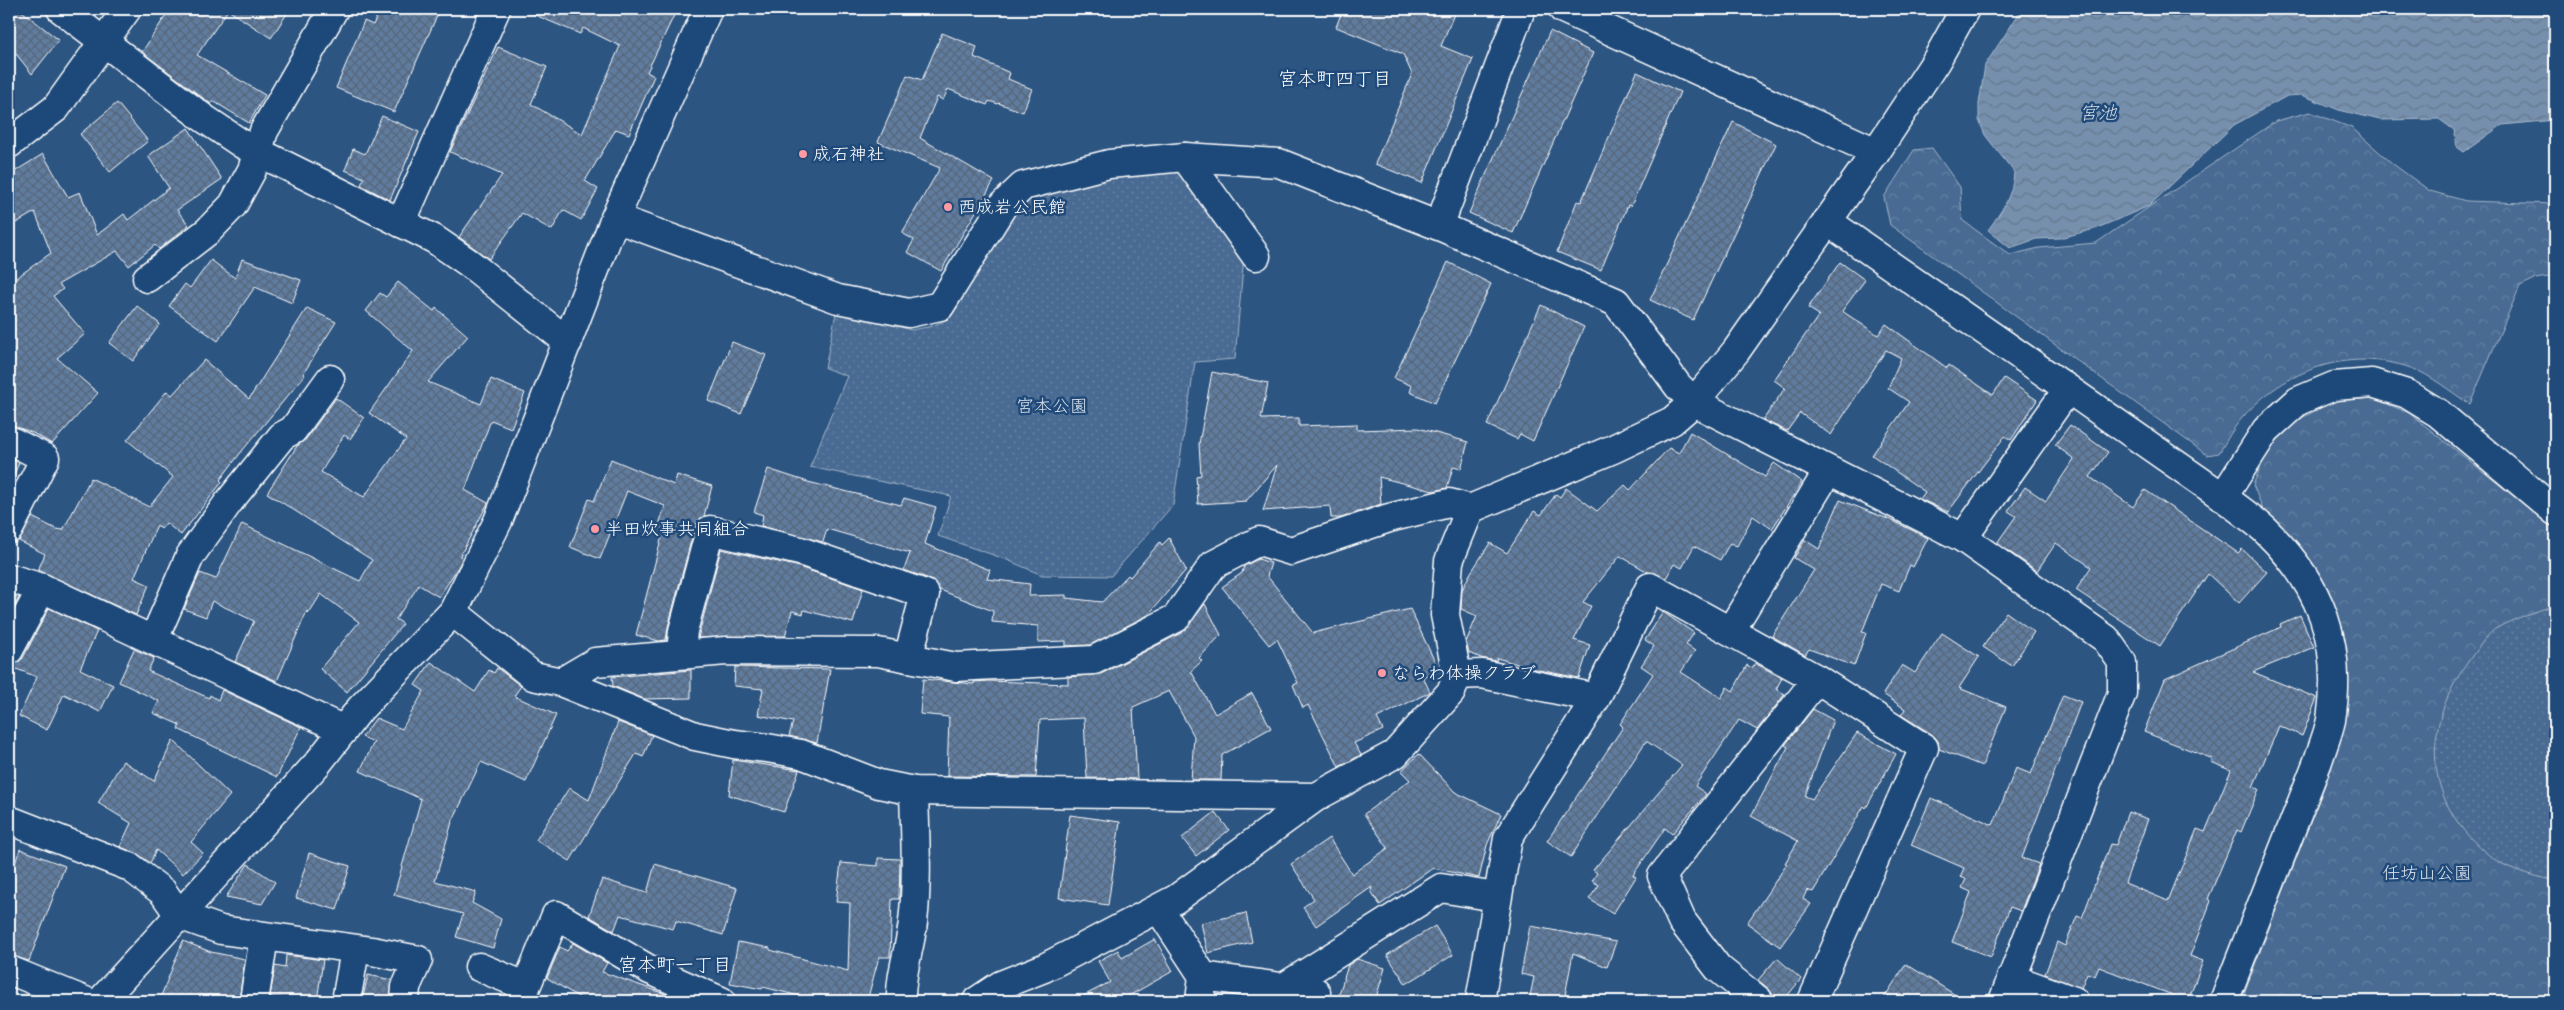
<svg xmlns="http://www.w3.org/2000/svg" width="2564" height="1010" viewBox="0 0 2564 1010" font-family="Itim,'Klee One',sans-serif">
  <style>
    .forest { fill: url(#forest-crowns); stroke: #a4b5c8 }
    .park { fill: url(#park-dots); stroke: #a4b5c8 }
    .water { fill: url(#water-waves); stroke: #acbcce }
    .building { fill: url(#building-cross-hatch); stroke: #fff }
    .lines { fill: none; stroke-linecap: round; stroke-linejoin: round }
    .minor-casing { stroke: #fff; stroke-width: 31 }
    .minor { stroke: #1f4a7a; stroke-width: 28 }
    .poi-dot { fill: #ff9aa2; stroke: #1f4a7a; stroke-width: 2 }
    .labels { text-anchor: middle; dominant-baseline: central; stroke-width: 5; stroke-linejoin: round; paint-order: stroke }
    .poi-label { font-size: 18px; fill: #fff; stroke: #1f4a7a; text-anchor: start }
    .park-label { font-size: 18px; fill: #dae1e9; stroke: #1f4a7a }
    .neighbourhood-label { font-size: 19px; fill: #fff; stroke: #1f4a7a }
    .water-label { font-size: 19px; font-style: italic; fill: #d5dde6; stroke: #1f4a7a }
  </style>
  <defs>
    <pattern id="forest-crowns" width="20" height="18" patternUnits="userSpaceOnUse" patternTransform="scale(1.25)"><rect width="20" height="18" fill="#486b92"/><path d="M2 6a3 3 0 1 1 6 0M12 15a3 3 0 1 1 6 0" fill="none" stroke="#6381a2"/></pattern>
    <pattern id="park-dots" width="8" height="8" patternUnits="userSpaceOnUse" patternTransform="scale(1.25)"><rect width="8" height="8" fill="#486b92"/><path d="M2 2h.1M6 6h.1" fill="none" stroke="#6381a2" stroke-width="1.8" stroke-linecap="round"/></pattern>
    <pattern id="water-waves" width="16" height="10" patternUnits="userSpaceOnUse" patternTransform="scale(1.25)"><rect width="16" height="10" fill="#748fad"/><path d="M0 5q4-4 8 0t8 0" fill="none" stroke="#66788b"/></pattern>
    <pattern id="building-cross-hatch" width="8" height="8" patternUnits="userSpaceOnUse" patternTransform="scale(1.25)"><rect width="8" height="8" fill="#5e7c9f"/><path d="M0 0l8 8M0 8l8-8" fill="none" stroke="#56667a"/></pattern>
  </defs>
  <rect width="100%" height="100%" fill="#2c5582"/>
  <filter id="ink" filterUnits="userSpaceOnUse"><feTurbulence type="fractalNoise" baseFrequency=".02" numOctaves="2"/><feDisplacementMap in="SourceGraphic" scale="10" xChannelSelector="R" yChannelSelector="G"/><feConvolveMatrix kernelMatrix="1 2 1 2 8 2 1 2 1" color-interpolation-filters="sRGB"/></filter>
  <g filter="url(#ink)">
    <g class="forest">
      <path d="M2310 112 2352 128 2393 164 2430 191 2466 201 2555 204V276L2535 279 2520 286 2470 404C2453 394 2430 374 2411 368 2349 347 2285 369 2242 418 2233 428 2226 442 2219 453L2207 455 1890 225 1884 197 1914 150 1932 148 1960 187 1962 220 2010 255 2039 248 2096 243 2276 121Z"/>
      <polygon points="2373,398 2409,413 2555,529 2555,1001 2241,1001 2327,779 2341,735 2296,544 2263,509 2253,485 2267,452 2292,423 2334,401"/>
    </g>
    <g class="park">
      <polygon points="1177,171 1190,182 1244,255 1235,359 1195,362 1173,505 1111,576 1042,575 1005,559 938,536 951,496 810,467 847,376 825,368 837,308 911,330 933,326 951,317 1016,210 1032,197 1104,179"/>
      <path d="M2555 605V880H2551C2532 875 2510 870 2494 859 2434 814 2419 750 2454 684 2461 671 2484 637 2495 629 2514 618 2535 612 2555 605Z"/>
    </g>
    <path class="water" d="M2022 9H2555V120L2502 125 2464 152 2457 147 2454 130 2439 119 2380 120 2339 110 2302 95 2287 96 2234 125 2149 206 2095 229 2060 238 2036 239 2010 248 1988 230C2001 212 2013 196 2014 172L1985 135 1979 120V104L1985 65Z"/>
    <g class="building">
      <polygon points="9,9 19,9 59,40 32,74 9,45"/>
      <polygon points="170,9 290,9 271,38 228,10 197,55 265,95 249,123 213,101 211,104 142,52"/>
      <polygon points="380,9 440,9 394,112 336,88 364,21 373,25"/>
      <polygon points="521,9 677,9 647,72 654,76 629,134 616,129 585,181 598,189 581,220 563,210 552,230 522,213 489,259 459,237 502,175 450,152 498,47 547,67 531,104 582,134 620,46 583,28 580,34"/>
      <polygon points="1343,9 1456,9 1441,46 1473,59 1422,183 1375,164 1412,74 1403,54 1336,27"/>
      <polygon points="1550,31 1593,53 1513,233 1469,213"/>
      <polygon points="942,33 977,47 974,57 1010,73 1008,79 1032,89 1023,112 998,103 998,104 989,101 987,105 948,89 943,100 937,97 920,138 994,181 941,271 907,252 914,240 902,233 940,168 878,142 907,75 922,80"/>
      <polygon points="1637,72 1680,92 1631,206 1628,205 1601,270 1557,252 1577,201 1581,202"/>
      <polygon points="117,103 148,141 110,172 80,134"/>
      <polygon points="382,116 419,132 390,200 361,185 364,178 345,170 353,149 365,154"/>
      <polygon points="1733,122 1776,144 1693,320 1650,300"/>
      <polygon points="188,128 222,179 177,210 189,225 159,249 155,245 129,266 117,251 59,284 63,289 53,296 85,334 57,358 98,393 52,444 33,433 9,424 9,283 51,253 35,212 9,227 9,175 43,154 68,197 80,192 97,235 124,214 128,220 169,188 148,156"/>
      <polygon points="242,259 301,280 292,303 255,287 218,341 169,306 185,284 190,288 211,260 235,278"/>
      <polygon points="1448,262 1491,284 1435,403 1410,392 1412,386 1394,378"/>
      <polygon points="1840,262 1865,280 1842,311 1878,335 1886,324 1947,368 1949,365 1993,395 2004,378 2037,400 2011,440 2005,436 1948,512 1920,499 1925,492 1872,455 1909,402 1888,388 1901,358 1886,350 1831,435 1800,413 1787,431 1763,420 1785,388 1774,380 1819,315 1808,308"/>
      <polygon points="398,282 434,311 436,308 468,336 428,382 481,404 491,379 525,393 511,428 491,420 465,490 488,503 460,556 462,558 460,564 439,597 419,585 396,619 403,624 347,692 320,669 359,622 321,594 309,613 307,611 277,681 235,662 254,621 212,601 206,617 184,609 200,573 216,579 242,524 360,581 372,560 267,493 297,446 306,439 336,398 364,418 350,439 344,435 321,472 364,497 406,439 369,413 413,351 366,311 380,293 386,297"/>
      <polygon points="1541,305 1584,327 1533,441 1520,434 1517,439 1487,425"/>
      <polygon points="137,306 160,324 133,361 109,343"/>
      <polygon points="307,308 336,322 303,374 305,375 242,451 220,480 222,482 181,535 166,523 161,529 157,525 134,578 149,585 136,615 38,570 45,554 19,541 32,517 56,529 63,530 91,478 149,507 173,477 127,440 167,391 172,395 204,360 249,399"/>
      <polygon points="732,342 766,355 741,414 708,401"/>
      <polygon points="1212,372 1268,383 1261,419 1299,418 1299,426 1357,424 1357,430 1418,428 1468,442 1461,469 1453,467 1447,488 1433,491 1379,477 1381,504 1341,518 1331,518 1330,506 1263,511 1277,465 1246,501 1198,504 1196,476 1201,475 1199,444"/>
      <polygon points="2070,425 2108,452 2090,477 2133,507 2145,490 2238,553 2242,549 2267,572 2239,603 2208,574 2160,646 2076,590 2091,567 2056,543 2037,571 1997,543 2016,516 2008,511 2025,487 2046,501 2074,459 2055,445"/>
      <polygon points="1690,432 1765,477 1774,463 1802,482 1772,529 1753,516 1737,546 1730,543 1720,560 1694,546 1682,568 1674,564 1666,578 1648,572 1620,556 1583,602 1591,606 1574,640 1590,645 1579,678 1534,669 1497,658 1496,661 1481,658 1469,653 1466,642 1477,616 1461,609 1462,590 1470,574 1490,543 1507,553 1534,511 1541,515 1556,494 1560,497 1566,488 1597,511 1625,485 1630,490 1669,448 1679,453"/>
      <polygon points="9,457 19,463 9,486"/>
      <polygon points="611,459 674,485 677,475 712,486 704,516 695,526 668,627 666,640 659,641 636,635 662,536 656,534 665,506 627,491 600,559 570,547 589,499 594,501"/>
      <polygon points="768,469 808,482 901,505 904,498 936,507 925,544 990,570 987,579 1030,584 1029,596 1066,595 1066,598 1102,602 1128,575 1130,577 1160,542 1162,545 1169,538 1186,570 1148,615 1090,645 1066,646 1066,641 1038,642 1038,626 992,622 993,611 940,590 930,579 904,570 910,553 827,529 823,542 761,526 763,515 754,512"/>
      <polygon points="1840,500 1893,521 1928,538 1913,567 1910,565 1899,591 1881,584 1862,632 1866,633 1854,666 1809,649 1805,655 1772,636 1814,570 1794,558 1805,540 1819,549"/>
      <polygon points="721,549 796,566 863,589 853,623 804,610 803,614 792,611 785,636 698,638"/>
      <polygon points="1258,559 1271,563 1267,576 1313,633 1410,609 1435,662 1435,671 1423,677 1430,692 1377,718 1383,730 1354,743 1361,755 1339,767 1308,705 1303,708 1293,685 1298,683 1277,639 1269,645 1222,587 1242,573 1244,566"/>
      <polygon points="9,594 19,597 9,617"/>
      <polygon points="1205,604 1221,635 1199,658 1202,661 1191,671 1215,714 1252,693 1271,728 1222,755 1221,780 1191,780 1194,736 1169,691 1133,707 1137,779 1087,778 1084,718 1040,720 1036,777 947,776 949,717 920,714 923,679 974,684 974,682 989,681 1068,684 1068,677 1101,674 1183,632"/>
      <polygon points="49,608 97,631 80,669 113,685 100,712 64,694 47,730 19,716 37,677 9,666 17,663 23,658"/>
      <polygon points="1663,612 1694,633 1686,645 1695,651 1681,672 1721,698 1727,687 1733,691 1747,665 1752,668 1755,663 1782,678 1776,689 1785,694 1757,730 1739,720 1695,786 1706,794 1672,834 1665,828 1633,875 1636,877 1613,914 1589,899 1599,885 1592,881 1597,873 1593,870 1682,765 1646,741 1571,857 1547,841 1623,727 1620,724 1653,674 1641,666 1654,646 1645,640"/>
      <polygon points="2006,612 2034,632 2012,666 1983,647"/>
      <polygon points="2300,615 2314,647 2253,672 2317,698 2302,736 2279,726 2253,787 2259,789 2241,832 2237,830 2208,899 2211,901 2190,956 2203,961 2188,1001 2099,967 2095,976 2087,973 2081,988 2045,974 2057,942 2065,946 2077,916 2082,918 2110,844 2116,845 2128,812 2148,819 2125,883 2168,901 2197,829 2205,832 2231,770 2211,762 2213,759 2144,732 2165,679 2281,627 2280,624"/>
      <polygon points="1942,633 1979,657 1959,688 2006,707 1982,766 1939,749 1938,741 1933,735 1901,715 1905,709 1883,694 1902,665 1915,673"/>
      <polygon points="134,649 154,658 148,671 209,698 210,695 218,700 222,690 301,727 277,777 178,729 180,725 153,713 159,701 119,682"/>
      <polygon points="431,662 475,692 489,670 494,673 497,668 521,686 514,696 556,715 526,782 481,762 452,822 435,881 476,892 472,903 501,919 493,948 456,937 463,914 394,895 421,799 360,771 374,742 362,737 376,718 402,729 424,691 415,685"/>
      <polygon points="735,667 830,669 817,743 789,736 793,722 758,715 763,689 734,686"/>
      <polygon points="691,670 691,698 644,699 613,686 612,677"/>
      <polygon points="2063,695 2081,702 2022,858 2039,864 2021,911 2010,907 1991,957 1952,942 1971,892 1962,888 1966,879 1960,877 1964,868 1911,845 1931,798 1993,825 2016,768 2031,774"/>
      <polygon points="1813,709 1833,720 1805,796 1812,799 1857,733 1896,754 1866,808 1864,806 1813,892 1807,890 1803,899 1811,904 1780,947 1747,923 1787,864 1785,863 1798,841 1751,816 1788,747 1785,745"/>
      <polygon points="618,722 652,735 643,757 636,754 570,861 536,840 569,788 589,800"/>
      <polygon points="173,740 230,795 191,842 203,853 183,874 156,850 150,863 136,853 120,847 131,823 98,803 123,761 154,781"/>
      <polygon points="1419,754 1455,792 1501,814 1487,845 1479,878 1433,868 1380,905 1371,891 1372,887 1316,926 1303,907 1314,899 1291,864 1329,838 1352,874 1388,848 1364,814 1410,780 1401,771"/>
      <polygon points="733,760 799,770 784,812 729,795"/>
      <polygon points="1215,812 1229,830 1196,856 1182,838"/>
      <polygon points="1070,815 1120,822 1108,905 1059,898"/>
      <polygon points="20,849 65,866 29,961 9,955 9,880"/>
      <polygon points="309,853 350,866 337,910 296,898"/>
      <polygon points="878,858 900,859 899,899 892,899 890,957 879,957 867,1001 819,1001 763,987 762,989 730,983 738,942 770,948 770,950 848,971 850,903 836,902 841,863 878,866"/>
      <polygon points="248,864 275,882 262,904 226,897"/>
      <polygon points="655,864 737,888 723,935 676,921 673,929 620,915 614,931 589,916 602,879 647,893"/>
      <polygon points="1246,913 1252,942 1208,953 1201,923"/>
      <polygon points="1435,926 1453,955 1406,984 1387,955"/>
      <polygon points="1530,926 1536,927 1616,942 1607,967 1573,953 1564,1001 1529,1001 1534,977 1521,974"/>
      <polygon points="1155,939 1173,971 1120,1001 1074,1001 1110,982 1098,961 1118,950 1122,958"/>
      <polygon points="183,941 211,952 245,959 239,1001 159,1001"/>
      <polygon points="573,943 607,963 602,972 665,994 677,999 677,1001 585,1001 547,978 560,947 567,951"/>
      <polygon points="286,955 323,960 317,1001 286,1001 286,999 270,997 275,966 285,968"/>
      <polygon points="1777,958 1801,979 1783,1001 1777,1001 1769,989 1758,980"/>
      <polygon points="1357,959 1385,968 1375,1001 1337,1001 1348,965"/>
      <polygon points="1906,964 1965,1001 1882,1001"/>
      <polygon points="368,975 392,980 390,1001 362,1001"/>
    </g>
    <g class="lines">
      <g class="minor-casing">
        <g id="minor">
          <polyline points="61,9 202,117 242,144 434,239 469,263 568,342"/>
          <polyline points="1563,9 1876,152"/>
          <polyline points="9,144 56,108 127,9"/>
          <polyline points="1185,157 1256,256"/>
          <polyline points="615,218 838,299 909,313 940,306 1004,204 1023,186 1109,164 1185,157 1279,163 1439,226 1616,302 1678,386 1694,402 1963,538 2106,639 2122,662 2122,693 2003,1001"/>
          <path d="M1827 221 2223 497C2237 508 2252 518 2265 530 2321 584 2343 643 2331 720 2328 734 2322 748 2318 761L2224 1001"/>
          <polyline points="401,223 496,9"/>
          <polyline points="1439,226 1521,9"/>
          <polyline points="147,278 208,231 233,205 252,170 264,131 334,9"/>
          <polyline points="9,440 45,458 9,529"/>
          <polyline points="2223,497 2266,430 2298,401 2334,386 2372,383 2407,394 2438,413 2555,511"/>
          <polyline points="1963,538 2068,389"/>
          <polyline points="9,578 42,588 344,730"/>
          <polyline points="453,612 533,676 561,682 695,736 734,744 767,748 801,754 879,784 914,791 1316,797"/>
          <polyline points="1731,630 1828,471"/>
          <polyline points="154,639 190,556 228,503 282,436 293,430 330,379"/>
          <polyline points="9,650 42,588"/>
          <polyline points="681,653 683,631 710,530 800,551 925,594 908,658"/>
          <polyline points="1457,675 1482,674 1596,698"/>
          <polyline points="561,682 595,662 726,651 878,652 956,667 1094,660 1176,618 1213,565 1259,541 1291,551 1389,518 1449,503 1470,509"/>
          <polyline points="9,820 130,867 163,892 179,915 221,930 372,951 418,960 406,987 405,1001"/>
          <polyline points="1159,909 1203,976"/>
          <polyline points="479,967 525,986"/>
          <polyline points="9,970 85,1001"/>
          <polyline points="2011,978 2074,1001"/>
          <polyline points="1284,987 1441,888 1496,897"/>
          <polyline points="101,1001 317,764 360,709 453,612 498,521 615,218 708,9"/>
          <polyline points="254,1001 264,937"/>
          <polyline points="346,1001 355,950"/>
          <polyline points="520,1001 556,915 650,970 721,1001"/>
          <path d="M901 1001C900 974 910 949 913 922 918 879 915 834 914 791"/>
          <polyline points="977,1001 1001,985 1044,968 1176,899 1316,797 1395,754 1451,692 1457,675 1445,615 1449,561 1470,509 1613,449 1672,421 1694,402 1736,351 1876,152 1936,61 1965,9"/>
          <polyline points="1200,1001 1203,976 1316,992 1315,1001"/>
          <polyline points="1480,1001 1508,838 1596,698 1650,587 1817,679 1924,748 1812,1001"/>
          <polyline points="1759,1001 1718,968 1682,921 1662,876 1817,679"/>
        </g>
      </g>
      <use href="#minor" class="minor"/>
    </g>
  </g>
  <g class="poi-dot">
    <circle cx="803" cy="154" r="5"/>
    <circle cx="948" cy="207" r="5"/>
    <circle cx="595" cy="529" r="5"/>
    <circle cx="1382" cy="673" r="5"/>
  </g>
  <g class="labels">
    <g class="poi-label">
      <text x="813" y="154">成石神社</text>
      <text x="958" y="207">西成岩公民館</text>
      <text x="605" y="529">半田炊事共同組合</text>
      <text x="1392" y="673">ならわ体操クラブ</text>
    </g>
    <g class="park-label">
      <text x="1052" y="406">宮本公園</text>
      <text x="2427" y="873">任坊山公園</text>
    </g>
    <g class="neighbourhood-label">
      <text x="1335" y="78">宮本町四丁目</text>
      <text x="675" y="964">宮本町一丁目</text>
    </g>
    <g class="water-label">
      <text x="2098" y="112">宮池</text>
    </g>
  </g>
  <rect width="2564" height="1010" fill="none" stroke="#1f4a7a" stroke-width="30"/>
  <rect x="15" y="15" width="2534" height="980" fill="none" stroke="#fff" stroke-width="2" filter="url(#ink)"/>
</svg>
